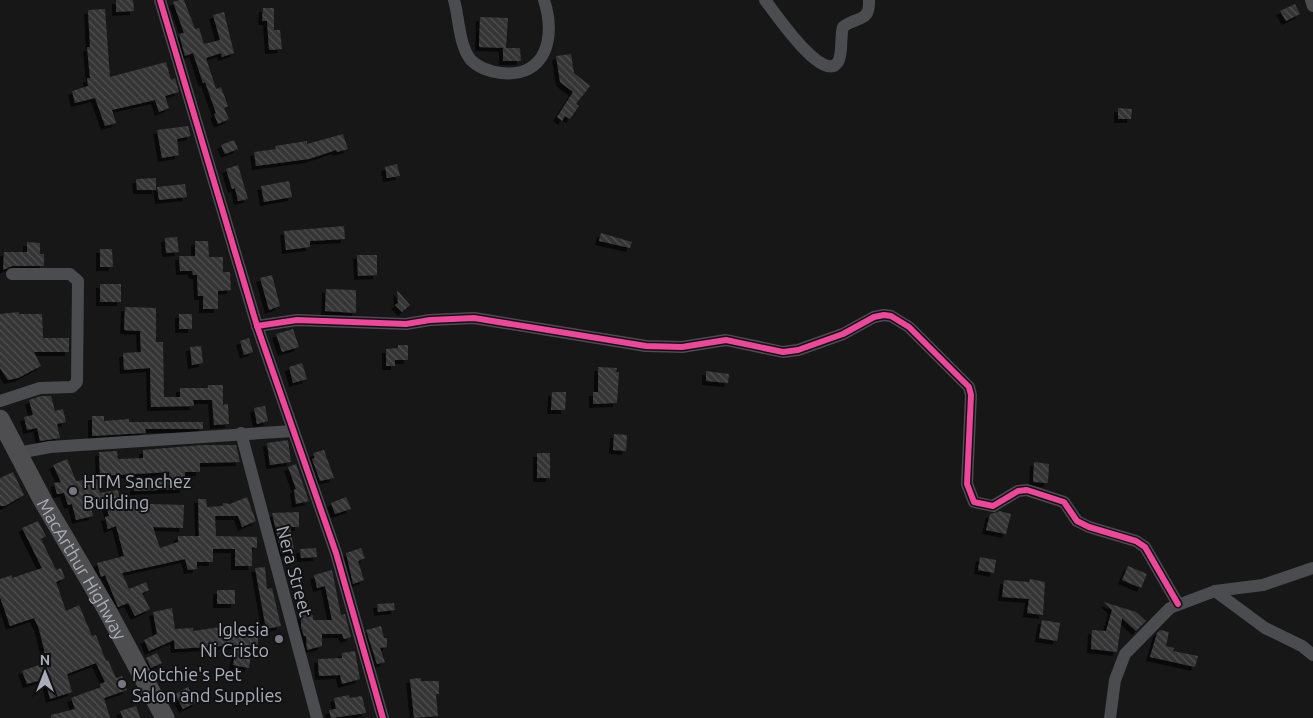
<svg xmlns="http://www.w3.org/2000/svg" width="1313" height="718" viewBox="0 0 1313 718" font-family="Ubuntu,sans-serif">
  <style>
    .building { fill: url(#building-back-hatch); filter: url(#shadow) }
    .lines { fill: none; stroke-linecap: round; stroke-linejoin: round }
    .minor { stroke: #4b4c50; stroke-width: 12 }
    .highway { stroke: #4e4e51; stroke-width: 19 }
    .cycleway-casing { stroke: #111113; stroke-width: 9 }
    .cycleway { stroke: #ed469a; stroke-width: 6 }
    .poi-dot { fill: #757880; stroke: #111113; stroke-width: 2 }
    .labels { text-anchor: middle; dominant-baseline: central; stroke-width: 4; stroke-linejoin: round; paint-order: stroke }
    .poi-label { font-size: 18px; fill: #a8adb8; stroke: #111113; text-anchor: start }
    .street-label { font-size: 18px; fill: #a8adb8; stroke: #111113 }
  </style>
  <defs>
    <pattern id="building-back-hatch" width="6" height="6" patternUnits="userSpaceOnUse" patternTransform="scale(1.25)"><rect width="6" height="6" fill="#353536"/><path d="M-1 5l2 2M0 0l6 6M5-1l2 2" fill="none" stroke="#4f5051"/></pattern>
    <filter id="shadow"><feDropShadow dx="-4" dy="4" stdDeviation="0" flood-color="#0009"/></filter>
  </defs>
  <rect width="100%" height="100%" fill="#171717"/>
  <g class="building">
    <polygon points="116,0 133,0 134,11 116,12"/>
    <polygon points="179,0 184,0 195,29 199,28 204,44 220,40 213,15 224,12 234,53 222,57 221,53 206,58 216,89 221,87 228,106 224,108 229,119 218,124 214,114 216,113 205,82 203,83 193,53 185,56 179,34 184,33 173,2"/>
    <polygon points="1295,4 1300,14 1286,21 1280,11"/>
    <polygon points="263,8 274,8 274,30 280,30 282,49 269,50 267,21 262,21"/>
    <polygon points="105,9 110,77 166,62 171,80 175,78 179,92 165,96 169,108 159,112 155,100 112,110 116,123 105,126 95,98 75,103 72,91 88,86 87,78 90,78 87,47 90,47 88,10"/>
    <polygon points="480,17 508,18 506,48 479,47"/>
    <polygon points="503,48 520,48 521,61 503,61"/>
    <polygon points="571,54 574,73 590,86 576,104 579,106 570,119 565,116 562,121 557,117 573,92 560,82 556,56"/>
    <polygon points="1118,108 1132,109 1131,119 1118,119"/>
    <polygon points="188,126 191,136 177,139 179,155 162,158 157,130"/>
    <polygon points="343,134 348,149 337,152 336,150 309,159 256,166 254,152 276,149 275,146 307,141 307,144"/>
    <polygon points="234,140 238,149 225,154 221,145"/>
    <polygon points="397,164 400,176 387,178 385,167"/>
    <polygon points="238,165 248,199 238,201 235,188 232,189 226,169"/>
    <polygon points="156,178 156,190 137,190 136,179"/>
    <polygon points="289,181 292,197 264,202 261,186"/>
    <polygon points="185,184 187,197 159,200 157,187"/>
    <polygon points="344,226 345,239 310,241 310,247 286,250 284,231"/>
    <polygon points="601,233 632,242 630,248 599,241"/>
    <polygon points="177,237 179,252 166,253 165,238"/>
    <polygon points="195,241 208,241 209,257 223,257 223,272 230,272 231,290 218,291 218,309 203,309 203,296 198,296 197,275 193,275 192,271 180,271 179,256 195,256"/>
    <polygon points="27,242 40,243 40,254 44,254 44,266 12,266 3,270 4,252 27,252"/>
    <polygon points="100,249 112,249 113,267 100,267"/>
    <polygon points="357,255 377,255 377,275 358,276"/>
    <polygon points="272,275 280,306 269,310 260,278"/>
    <rect x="100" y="284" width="21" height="18"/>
    <polygon points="326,289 356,290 356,313 325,311"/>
    <polygon points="397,290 410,305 402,312 395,305 398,303"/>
    <polygon points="125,307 156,308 156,342 163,342 164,397 180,397 180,388 208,388 208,385 223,385 223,405 228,404 229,424 214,425 212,400 193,400 194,406 151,407 150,368 124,370 123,353 141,352 140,331 124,330"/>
    <polygon points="19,312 19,314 42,314 43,338 69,338 69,352 34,352 41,366 18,378 8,380 0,368 0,314"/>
    <rect x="179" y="314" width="13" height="15"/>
    <polygon points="293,329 299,347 282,352 276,334"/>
    <polygon points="249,338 253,352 244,355 240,341"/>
    <polygon points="398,345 408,345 408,360 395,360 395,366 386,366 386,349 398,348"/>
    <polygon points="201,346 203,363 192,365 190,347"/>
    <polygon points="302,363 307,379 293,383 289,367"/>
    <polygon points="598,367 617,368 616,372 619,372 617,403 593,404 593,392 598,392"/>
    <polygon points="706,371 729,374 728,383 706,381"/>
    <polygon points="552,392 566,392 565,410 551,410"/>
    <polygon points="41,396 51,396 55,411 63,409 66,422 57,424 60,438 40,441 37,428 27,430 24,417 33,415 29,400"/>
    <polygon points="265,406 268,421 257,424 254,408"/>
    <polygon points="92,416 104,416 104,421 129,419 129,422 203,422 203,429 145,429 146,433 92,436"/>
    <polygon points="614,434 627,435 626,451 613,450"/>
    <polygon points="288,440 291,462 270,465 267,443"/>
    <polygon points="202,445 236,445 240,462 200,463 200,472 185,472 184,489 134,491 134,487 170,479 169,472 100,476 99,452 117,451 118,459 143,458 143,450"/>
    <polygon points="324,450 334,478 320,481 312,459 315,458 313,453"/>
    <rect x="537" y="453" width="13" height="25"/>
    <polygon points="67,459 76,481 97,479 100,493 118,490 120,503 184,505 183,528 153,527 160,548 178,542 178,536 199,536 198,499 206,499 207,507 223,506 223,503 230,504 247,497 256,521 242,527 238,516 215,516 216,536 257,537 257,548 252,547 252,566 235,566 235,549 213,549 213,562 197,562 197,569 188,570 185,559 122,573 129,589 146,582 149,590 142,593 150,609 135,616 128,603 118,607 105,575 101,577 97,563 124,556 116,526 108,529 105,517 109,516 105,501 90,504 93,516 76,520 72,504 68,505 64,493 57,494 54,483 61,482 53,465"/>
    <polygon points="1034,462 1049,464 1048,483 1033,482"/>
    <polygon points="296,464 309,501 296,504 294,490 296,489 288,467"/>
    <polygon points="13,472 24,495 5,506 0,506 0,478"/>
    <polygon points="346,497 351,509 335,514 331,503"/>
    <polygon points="1000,511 1011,514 1006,534 986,530 990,514"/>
    <polygon points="299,512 299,527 290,527 294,550 281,553 272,513"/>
    <polygon points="38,521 46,536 41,539 56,570 61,568 65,578 56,582 66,611 79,605 92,636 96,635 106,661 108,660 116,678 122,676 127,690 104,698 110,718 51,718 51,715 75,709 71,698 101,687 100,684 105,682 96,663 67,674 72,692 50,699 45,679 27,684 22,671 47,662 39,629 34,618 10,626 0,597 0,579 12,575 12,578 42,568 22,528"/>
    <polygon points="316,548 317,557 301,558 300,549"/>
    <polygon points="361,548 365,558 358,561 364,580 353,584 346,553"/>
    <polygon points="980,557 996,560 994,573 978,570"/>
    <polygon points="1128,566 1147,574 1141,588 1122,580"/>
    <polygon points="265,567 267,589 272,588 281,626 266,629 255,568"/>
    <polygon points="332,570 341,615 345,614 351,637 344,639 342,634 322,634 322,646 307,650 306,636 304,636 301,627 301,615 313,615 313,620 332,620 325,586 317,588 314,575"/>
    <polygon points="1030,579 1045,582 1043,615 1027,613 1029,599 1002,597 1004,580 1029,582"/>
    <rect x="217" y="590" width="18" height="14"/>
    <polygon points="1104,602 1136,612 1146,621 1136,631 1122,618 1117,652 1091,649 1092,630 1106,631 1112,610"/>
    <polygon points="394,603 395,610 378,612 377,604"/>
    <polygon points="172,608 175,629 193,628 193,631 227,626 227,631 258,631 258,649 252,649 249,668 233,665 237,645 175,649 174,640 149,651 144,640 157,634 153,612"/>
    <polygon points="1042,620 1060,623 1057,641 1039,638"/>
    <polygon points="381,626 384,638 387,638 387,647 380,648 385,662 377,664 366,630"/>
    <polygon points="1160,630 1169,632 1166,646 1174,648 1173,651 1198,656 1195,667 1150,657 1157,633"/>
    <polygon points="355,651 360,679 342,684 340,675 319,676 318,659 342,658 342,653"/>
    <polygon points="157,653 162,663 151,668 146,658"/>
    <polygon points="421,678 421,681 439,681 439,694 436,694 438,716 414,718 410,679"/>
    <polygon points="188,687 197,702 183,709 175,694"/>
    <polygon points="349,695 350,698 362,696 366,713 331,718 329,710 336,709 334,698"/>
    <polygon points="136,706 140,718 123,718 120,711"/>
  </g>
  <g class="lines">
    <g class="minor">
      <polyline points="160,0 257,326 336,553 383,718"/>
      <path d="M454 0C459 18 459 44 470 59 477 67 490 72 501 73 547 78 556 36 544 0"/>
      <path d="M765 0C773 10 823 85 838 62 843 53 840 37 843 27 857 16 870 23 869 0"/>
      <polyline points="1311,0 1313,6"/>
      <polyline points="257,326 297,320 406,324 430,320 474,318 646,346 682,347 726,340 783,352 798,350 843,334 874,317 884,315 891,316 909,327 969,387 971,395 967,484 974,502 993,506 1018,491 1027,490 1064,502 1077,521 1089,527 1136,541 1145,547 1178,604"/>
      <polyline points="0,401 40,388 72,387 77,382 78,281 70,274 12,274"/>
      <polyline points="241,433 317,718"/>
      <polyline points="18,453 50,447 293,431"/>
      <polyline points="1215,591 1265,628 1302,646 1313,655"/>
      <polyline points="1110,718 1115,680 1125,654 1170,608 1215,591 1263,585 1313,568"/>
    </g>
    <path class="highway" id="s1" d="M0 419 43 501 107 610 165 718"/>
    <g class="cycleway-casing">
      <g id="cycleway">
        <polyline points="160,0 257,326 336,553 383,718"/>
        <polyline points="257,326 297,320 406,324 430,320 474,318 646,346 682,347 726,340 783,352 798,350 843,334 874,317 884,315 891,316 909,327 969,387 971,395 967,484 974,502 993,506 1018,491 1027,490 1064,502 1077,521 1089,527 1136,541 1145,547 1178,604"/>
      </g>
    </g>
    <use href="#cycleway" class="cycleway"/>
  </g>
  <g class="poi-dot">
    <circle cx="73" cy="491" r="5"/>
    <circle cx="279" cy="639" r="5"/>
    <circle cx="122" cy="684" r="5"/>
  </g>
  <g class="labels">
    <g class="poi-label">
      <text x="83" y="481">HTM Sanchez<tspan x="83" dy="21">Building</tspan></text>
      <text x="269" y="629" text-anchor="end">Iglesia<tspan x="269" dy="21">Ni Cristo</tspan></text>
      <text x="132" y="674">Motchie's Pet<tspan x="132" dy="21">Salon and Supplies</tspan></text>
    </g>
    <g class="street-label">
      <text stroke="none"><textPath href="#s1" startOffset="171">MacArthur Highway</textPath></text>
      <text transform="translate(295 571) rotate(75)">Nera Street</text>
    </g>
  </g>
  <g transform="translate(45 673)" stroke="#111113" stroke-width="4" paint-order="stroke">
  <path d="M0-4L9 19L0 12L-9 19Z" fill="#a8adb8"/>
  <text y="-8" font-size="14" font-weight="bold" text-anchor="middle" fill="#a8adb8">N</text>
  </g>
</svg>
